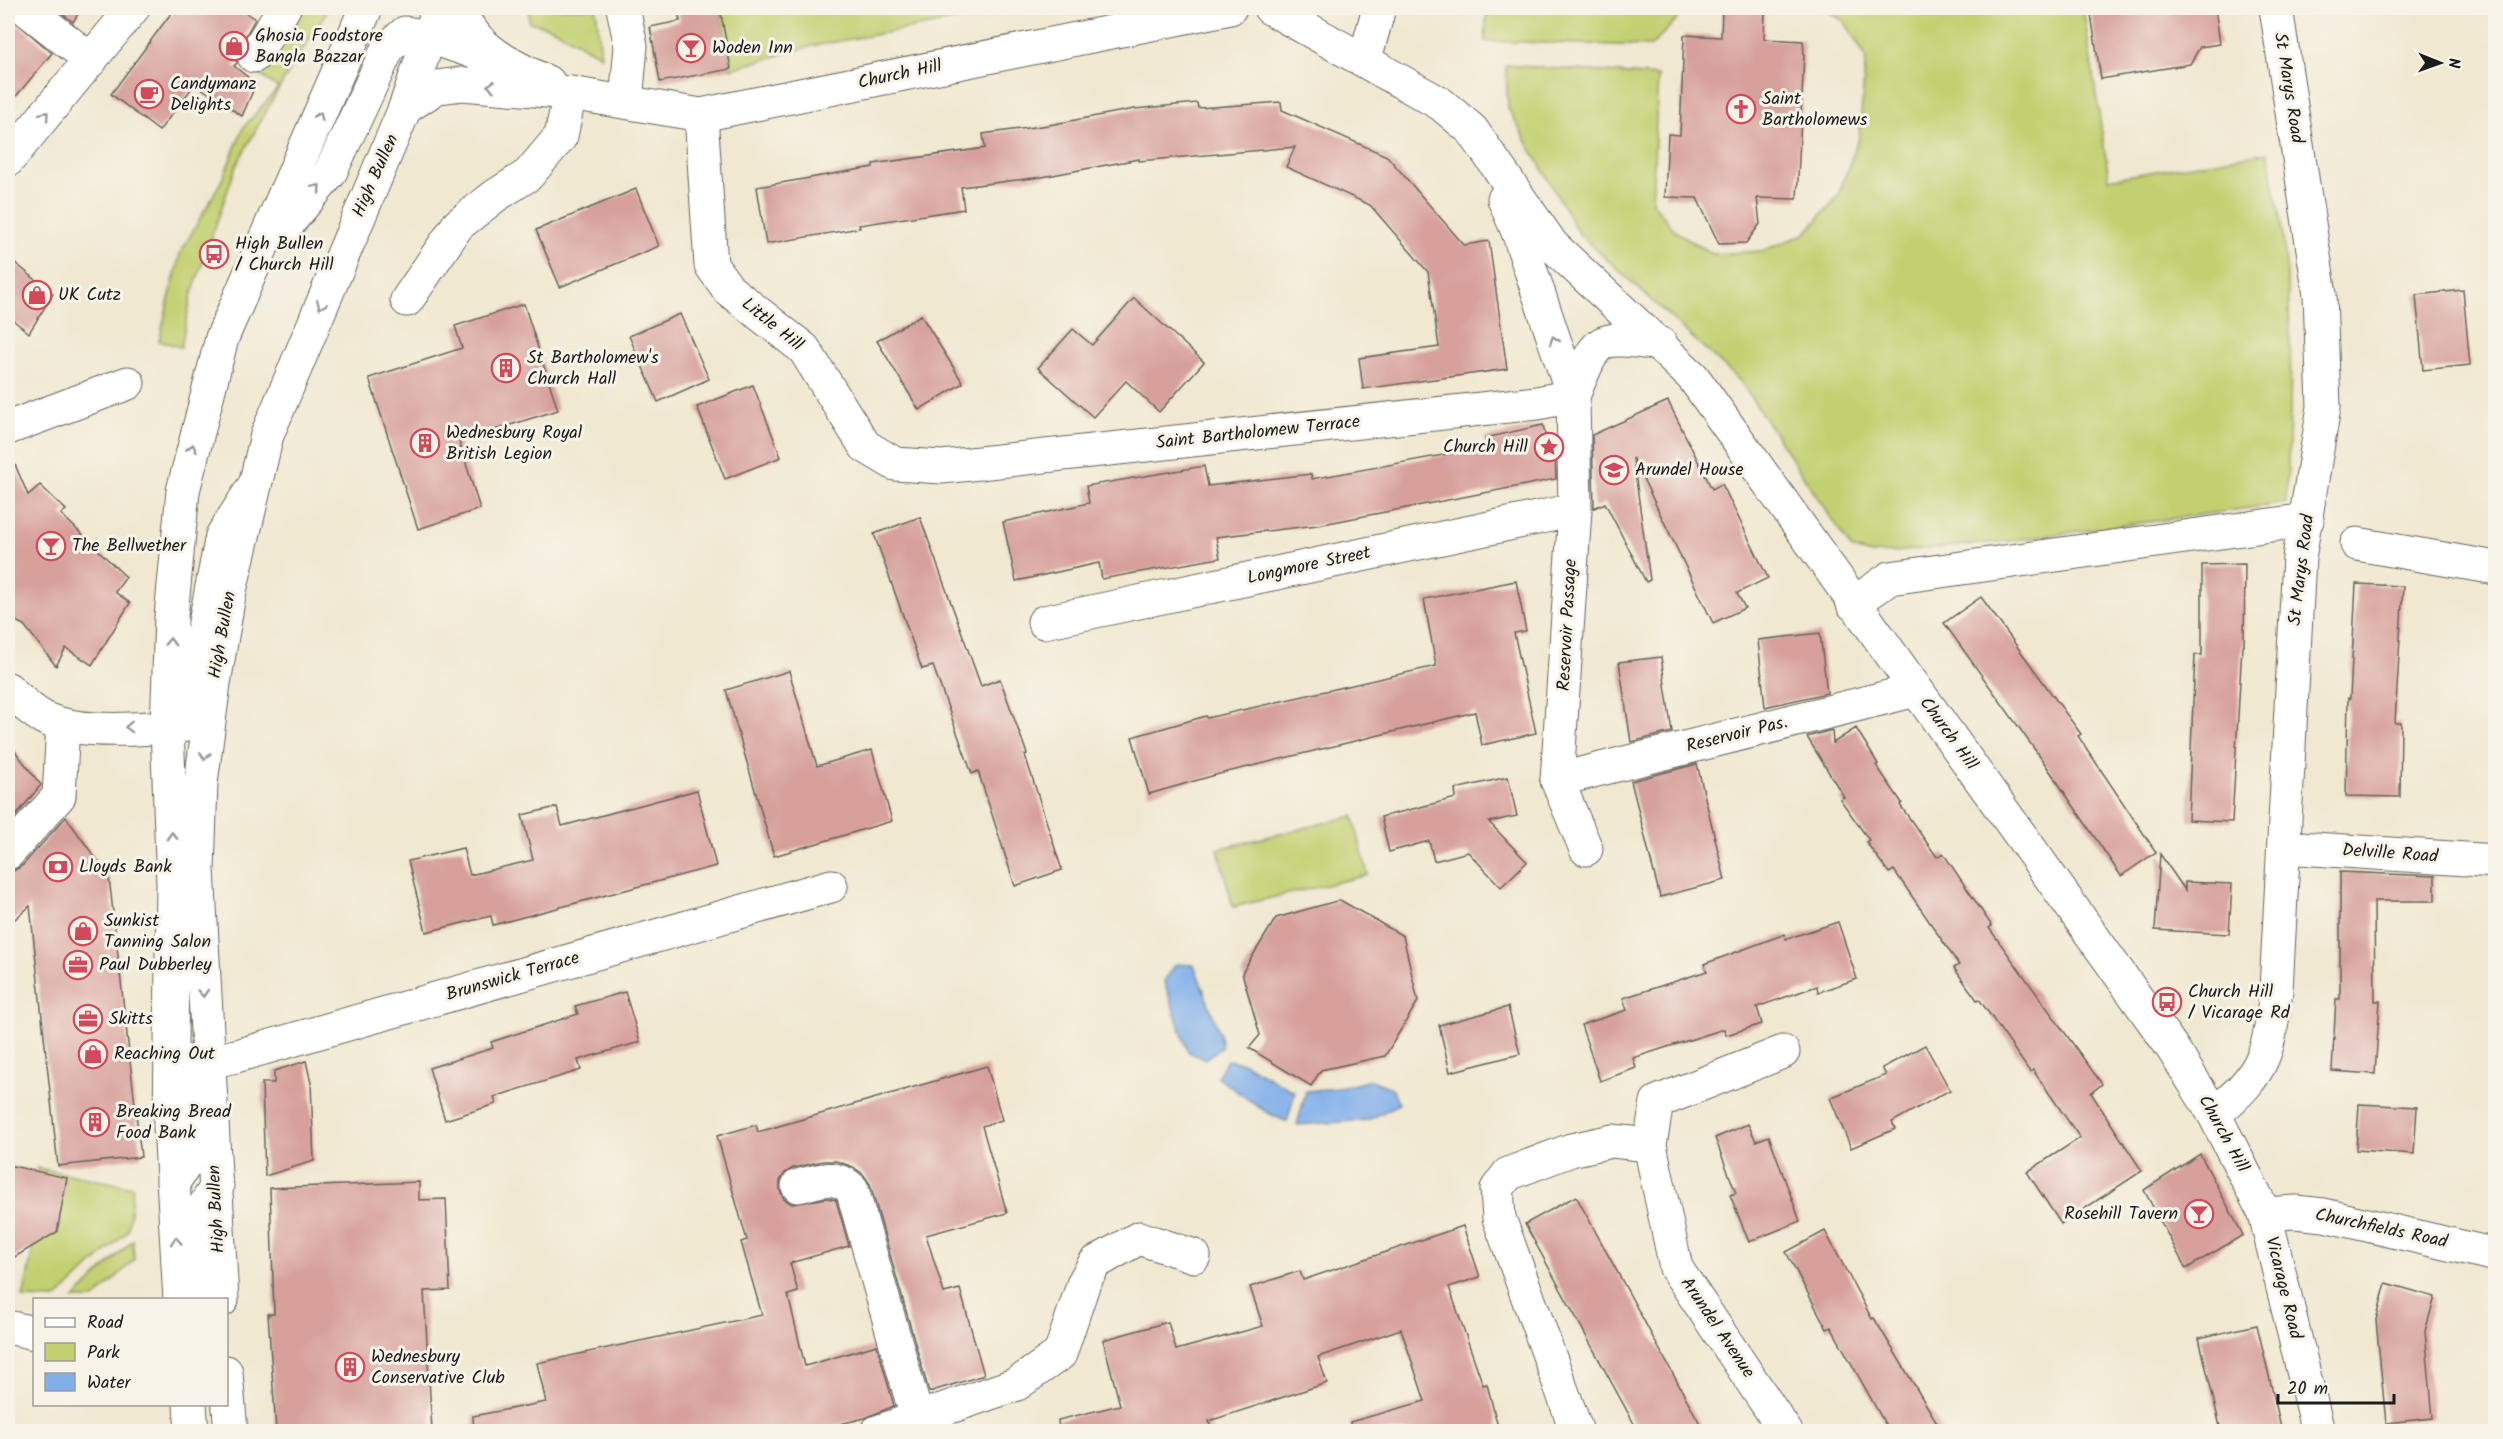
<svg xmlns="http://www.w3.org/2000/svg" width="2503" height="1439" viewBox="0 0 2503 1439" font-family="Kalam,sans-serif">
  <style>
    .green { fill: #c3d071; stroke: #707646; stroke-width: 1.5 }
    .water { fill: #80afea; stroke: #4e6683; stroke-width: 1.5 }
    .building { fill: #d7a09b }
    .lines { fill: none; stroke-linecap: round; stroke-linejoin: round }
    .minor-casing { stroke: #66635b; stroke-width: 35 }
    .highway-casing { stroke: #66635b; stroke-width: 35 }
    .minor { stroke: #fff; stroke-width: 33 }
    .highway { stroke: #fff; stroke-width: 33 }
    .oneway { stroke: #999 }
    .labels { text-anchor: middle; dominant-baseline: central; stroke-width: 6; stroke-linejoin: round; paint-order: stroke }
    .poi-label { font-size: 18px; fill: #1c1c1c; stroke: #f7f3e8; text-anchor: start }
    .street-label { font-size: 18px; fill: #1c1c1c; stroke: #f7f3e8 }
  </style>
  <rect width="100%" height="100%" fill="#f7f3e8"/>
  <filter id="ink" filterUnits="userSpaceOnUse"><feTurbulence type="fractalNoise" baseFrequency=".0167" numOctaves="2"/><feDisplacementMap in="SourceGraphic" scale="12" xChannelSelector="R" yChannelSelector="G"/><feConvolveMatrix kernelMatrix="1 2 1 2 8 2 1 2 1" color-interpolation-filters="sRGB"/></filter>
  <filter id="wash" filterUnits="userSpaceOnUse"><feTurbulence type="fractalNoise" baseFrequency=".008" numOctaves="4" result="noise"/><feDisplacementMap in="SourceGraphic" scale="24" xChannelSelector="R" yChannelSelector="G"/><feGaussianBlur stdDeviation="1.35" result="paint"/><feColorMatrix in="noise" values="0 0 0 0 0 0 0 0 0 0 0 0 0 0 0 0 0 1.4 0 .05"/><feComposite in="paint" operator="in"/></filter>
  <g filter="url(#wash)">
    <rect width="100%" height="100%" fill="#f0e8d0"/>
    <g class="green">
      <polygon points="290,8 329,8 279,88 236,166 191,297 181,347 159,341 180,254 223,178 243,128 278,88 253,70"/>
      <polygon points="529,8 596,8 601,56 552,28 529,22"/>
      <polygon points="720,8 1023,8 812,46 731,69"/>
      <polygon points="1487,8 1688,8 1651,46 1485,41"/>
      <path d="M1823 8H2083L2109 179 2268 152C2273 180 2279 209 2283 238 2294 325 2291 415 2286 503L2001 542 1871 554 1851 548 1740 381 1579 234 1508 108 1506 65 1658 76 1652 202 1676 232 1712 254 1762 251 1805 234 1838 196 1859 138 1866 57 1844 21Z"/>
      <polygon points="1353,816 1368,875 1233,907 1218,849"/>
      <polygon points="37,1168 133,1187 128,1231 56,1299 23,1298 34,1245"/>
      <polygon points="133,1240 134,1260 94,1299 74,1299"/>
    </g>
    <g class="water">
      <polygon points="1176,964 1194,965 1220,1034 1221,1048 1205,1059 1188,1052 1164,981"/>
      <polygon points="1227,1060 1244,1063 1295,1092 1287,1122 1266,1112 1217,1077"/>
      <polygon points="1371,1080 1392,1088 1399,1104 1368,1120 1297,1125 1306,1091 1339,1088"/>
    </g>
    <g id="blocks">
      <g class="building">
        <polygon points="55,8 82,8 73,22"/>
        <polygon points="175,8 239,8 255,19 235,55 237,63 234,66 256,84 242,116 195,84 159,131 111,94"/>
        <polygon points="677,8 720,8 731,69 660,82 650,27 680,21"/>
        <polygon points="2090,8 2215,8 2220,44 2200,47 2190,64 2101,79"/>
        <polygon points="1722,9 1765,11 1764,39 1803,41 1804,55 1797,199 1757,198 1760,224 1746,243 1719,244 1697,198 1665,197 1668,134 1680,135 1684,35 1721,37"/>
        <polygon points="8,15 52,53 8,106"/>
        <polygon points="1281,102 1282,110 1387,156 1464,245 1489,241 1507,369 1363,389 1359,358 1439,347 1428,272 1370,205 1286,167 1295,147 1139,161 1139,159 1042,177 961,187 964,209 859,225 860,228 766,244 757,187 873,167 873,164 985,148 983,134 1049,125 1134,109 1197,103 1198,108"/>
        <polygon points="636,189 659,246 560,287 536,230"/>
        <polygon points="8,257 53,294 29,333 8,316"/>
        <polygon points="2463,290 2470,365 2423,370 2416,295"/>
        <polygon points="1134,298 1204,362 1159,412 1126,381 1093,417 1038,368 1073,329 1092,345"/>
        <polygon points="524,304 558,410 459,441 480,509 418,529 369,378 462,348 455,326"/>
        <polygon points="680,314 709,379 658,402 629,336"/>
        <polygon points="921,315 963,383 919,410 877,341"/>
        <polygon points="753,385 781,457 725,479 697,407"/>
        <polygon points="1668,401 1712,489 1722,484 1768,578 1737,593 1745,608 1713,623 1633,458 1650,580 1646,582 1605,503 1594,508 1592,435"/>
        <polygon points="1543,425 1549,454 1555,451 1556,479 1318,525 1216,537 1220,558 1102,579 1099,563 1016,581 1003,522 1089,503 1086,486 1204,466 1208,486 1311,474 1312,479 1487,447 1485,438"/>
        <polygon points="8,448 28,495 40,485 66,510 61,514 126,577 115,592 130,603 92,665 66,648 56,666 24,625 8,617"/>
        <polygon points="920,517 981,686 1000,679 1027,754 1025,755 1062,870 1015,886 978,771 972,774 933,666 922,669 874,534"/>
        <polygon points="2245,564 2244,646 2242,646 2232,822 2188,820 2195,655 2202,655 2202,565"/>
        <polygon points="1516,581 1526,631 1514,633 1536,733 1482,745 1475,712 1219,774 1149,794 1132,737 1206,716 1207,718 1436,666 1424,599"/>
        <polygon points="2356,584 2403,586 2395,723 2401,723 2400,797 2346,796 2348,698 2350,698"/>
        <polygon points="1981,597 2081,734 2078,736 2156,852 2121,876 2043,761 1944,623"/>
        <polygon points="1820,633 1827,693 1765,707 1758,640"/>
        <polygon points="1661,657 1672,732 1631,742 1619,662"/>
        <polygon points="789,671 817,766 872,750 892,821 774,856 726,690"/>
        <polygon points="1856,728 1878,764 1876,765 1902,803 1900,805 1937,857 1943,853 1992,926 1989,928 2102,1084 2091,1093 2142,1171 2061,1224 2027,1172 2080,1138 2033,1070 2030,1072 1979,999 1977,1000 1954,968 1959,965 1894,870 1889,873 1866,842 1869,840 1840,799 1844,797 1807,737 1832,730 1833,743"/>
        <polygon points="8,742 41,785 14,818 8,810"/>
        <polygon points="1697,764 1725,880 1660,897 1631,781"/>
        <polygon points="1508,777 1517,816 1489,822 1527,862 1501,887 1468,852 1434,861 1429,841 1389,852 1381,817 1456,798 1455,789"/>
        <polygon points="697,790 716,866 493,925 491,916 426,932 408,861 463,848 470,875 533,860 522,815 557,807 562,826"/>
        <polygon points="66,817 109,877 141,1157 58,1166 30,906 8,925 8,874 22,866"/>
        <polygon points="2160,854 2185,890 2185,882 2232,884 2229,934 2155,930"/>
        <polygon points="2340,872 2435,876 2435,901 2374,901 2375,1001 2380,1001 2375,1074 2332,1071 2336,999 2340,999"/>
        <polygon points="1340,900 1403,936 1418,1001 1385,1056 1321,1070 1311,1086 1249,1048 1260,1035 1242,973 1276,918"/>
        <polygon points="1838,922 1857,979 1818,992 1817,986 1757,1007 1762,1024 1726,1035 1724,1029 1633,1058 1636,1068 1600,1081 1581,1025 1627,1010 1623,998 1707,971 1704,964 1785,934 1786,939"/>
        <polygon points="625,992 640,1042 578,1060 581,1070 494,1097 496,1104 445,1120 429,1068 493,1048 491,1042 578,1014 575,1006"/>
        <polygon points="1508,1007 1520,1054 1450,1072 1439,1025"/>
        <polygon points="1925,1045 1950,1090 1892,1122 1895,1129 1851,1148 1830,1098 1886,1075 1882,1068"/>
        <polygon points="306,1061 311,1083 314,1161 265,1176 262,1083 274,1083 274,1071"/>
        <polygon points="987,1066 1002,1120 982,1126 1007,1213 926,1235 944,1293 960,1289 984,1375 929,1392 870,1184 863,1174 853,1167 836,1161 823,1161 793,1168 785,1173 780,1181 780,1190 784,1199 792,1204 827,1198 836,1200 849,1246 790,1263 798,1292 788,1295 805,1366 877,1345 894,1406 865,1418 811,1431 474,1431 473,1416 546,1402 537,1363 762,1315 741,1242 747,1240 717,1136 756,1125 758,1132"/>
        <polygon points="2359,1104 2417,1107 2414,1154 2356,1150"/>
        <polygon points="1748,1124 1756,1141 1769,1136 1800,1221 1749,1242 1730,1195 1736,1193 1715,1138"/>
        <polygon points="2200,1154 2243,1235 2186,1269 2144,1190"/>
        <polygon points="8,1165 67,1178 57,1232 8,1261"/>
        <polygon points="419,1182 419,1200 446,1199 450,1290 424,1291 432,1431 276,1431 268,1314 274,1314 270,1188"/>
        <polygon points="1576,1196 1704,1431 1638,1431 1525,1224"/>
        <polygon points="1463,1226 1480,1277 1449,1287 1483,1385 1487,1384 1499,1431 1351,1431 1350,1422 1425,1401 1401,1329 1318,1357 1327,1383 1209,1421 1212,1431 1059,1431 1058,1420 1120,1405 1103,1340 1168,1322 1176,1350 1263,1326 1250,1287 1300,1271 1303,1280"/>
        <polygon points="1825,1231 1872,1319 1874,1318 1942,1431 1889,1431 1831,1327 1827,1329 1786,1252"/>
        <polygon points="2386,1283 2435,1297 2425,1331 2433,1418 2386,1423 2376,1320"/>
        <polygon points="2257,1325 2282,1431 2221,1431 2199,1338"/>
      </g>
    </g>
  </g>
  <g filter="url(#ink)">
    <use href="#blocks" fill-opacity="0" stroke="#66635b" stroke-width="1.5"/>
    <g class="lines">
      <g class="minor-casing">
        <g id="minor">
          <polyline points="25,8 91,60"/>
          <path d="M458 8C475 49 511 66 549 83"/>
          <polyline points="623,8 631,46 626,102"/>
          <polyline points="1270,8 1441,104 1472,130 1552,245 1693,377 2171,1046 2214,1114 2265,1214 2318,1432"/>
          <polyline points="430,37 497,60"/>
          <polyline points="254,56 284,8"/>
          <polyline points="1365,59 1379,8"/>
          <polyline points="405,108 437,87 462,84 570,93 701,115 1230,8"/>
          <polyline points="701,115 711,265 729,290 804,349 865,446 895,464 942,467 1537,403 1573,396"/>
          <polyline points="8,160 133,8"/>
          <polyline points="1504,199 1518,232 1573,396 1575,510 1557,780 1586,849"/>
          <polyline points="407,300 458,225 495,196 528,175 561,136 570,93"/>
          <path d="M1573 396C1599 334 1594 336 1661 344"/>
          <polyline points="8,428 128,383"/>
          <polyline points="2357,544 2496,568"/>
          <polyline points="1853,604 1890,578 2307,520"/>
          <polyline points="1044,622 1575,510"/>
          <path d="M8 689C19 699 30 711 44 718 77 735 149 729 186 725L193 710 198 658 222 536 252 489"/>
          <polyline points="1557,780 1916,690"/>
          <polyline points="2284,847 2496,861"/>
          <polyline points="8,853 59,796 63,725"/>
          <polyline points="1783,1052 1657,1102 1650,1145 1676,1268 1786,1432"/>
          <polyline points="171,1061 208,1062 236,1056 831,886"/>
          <path d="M2214 1114C2265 1073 2269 1053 2276 990L2299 558 2324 407 2320 295 2276 8"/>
          <polyline points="173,1182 195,1151 194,1062"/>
          <path d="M798 1186C820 1181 833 1173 852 1189L917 1418"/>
          <polyline points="2265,1214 2295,1212 2324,1215 2496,1255"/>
          <polyline points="201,1300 198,1216 217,1186"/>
          <polyline points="8,1327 34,1333"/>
          <polyline points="877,1432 1017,1384 1060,1354 1084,1282 1095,1263 1139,1238 1194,1256"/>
          <polyline points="1577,1432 1499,1218 1497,1189 1508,1174 1571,1150 1612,1141 1650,1145"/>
        </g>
      </g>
      <g class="highway-casing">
        <g id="highway">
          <polyline points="279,234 330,173 388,48 405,33 430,37"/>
          <polyline points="180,1300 170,1125 173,884 167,727 171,617 183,491 222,338 366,8"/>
          <polyline points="222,1300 198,870 201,783 214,683 229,595 267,435 405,108 439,8"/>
          <polyline points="226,1372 231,1432"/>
          <polyline points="190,1404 192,1432"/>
        </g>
      </g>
      <use href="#minor" class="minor"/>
      <use href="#highway" class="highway"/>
    </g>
    <defs><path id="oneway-chevron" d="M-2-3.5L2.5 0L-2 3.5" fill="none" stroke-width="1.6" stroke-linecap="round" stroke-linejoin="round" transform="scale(1.5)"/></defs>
    <g class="oneway">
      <use href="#oneway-chevron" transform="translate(491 86) rotate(-175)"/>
      <use href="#oneway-chevron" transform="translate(45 115) rotate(-50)"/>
      <use href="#oneway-chevron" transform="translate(319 116) rotate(-66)"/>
      <use href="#oneway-chevron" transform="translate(317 188) rotate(-50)"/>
      <use href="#oneway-chevron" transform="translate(321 305) rotate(112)"/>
      <use href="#oneway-chevron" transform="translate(1554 340) rotate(-109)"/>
      <use href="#oneway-chevron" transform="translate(192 448) rotate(-77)"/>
      <use href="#oneway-chevron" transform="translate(170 642) rotate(-88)"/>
      <use href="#oneway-chevron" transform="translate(129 727) rotate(178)"/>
      <use href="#oneway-chevron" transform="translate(205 756) rotate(97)"/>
      <use href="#oneway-chevron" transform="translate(172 836) rotate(-92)"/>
      <use href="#oneway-chevron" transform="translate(203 993) rotate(86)"/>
      <use href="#oneway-chevron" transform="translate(176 1241) rotate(-94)"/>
    </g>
  </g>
  <defs>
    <g id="shop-ring" transform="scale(1.5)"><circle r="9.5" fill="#f7f3e8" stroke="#d1495b" stroke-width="1.5"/><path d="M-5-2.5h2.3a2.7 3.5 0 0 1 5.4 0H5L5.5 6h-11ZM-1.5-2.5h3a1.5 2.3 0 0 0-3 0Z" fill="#d1495b"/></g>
    <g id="bar-ring" transform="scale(1.5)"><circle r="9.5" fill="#f7f3e8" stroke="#d1495b" stroke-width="1.5"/><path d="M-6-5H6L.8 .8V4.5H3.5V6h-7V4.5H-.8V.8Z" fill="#d1495b"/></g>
    <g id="cafe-ring" transform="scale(1.5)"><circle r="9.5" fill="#f7f3e8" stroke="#d1495b" stroke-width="1.5"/><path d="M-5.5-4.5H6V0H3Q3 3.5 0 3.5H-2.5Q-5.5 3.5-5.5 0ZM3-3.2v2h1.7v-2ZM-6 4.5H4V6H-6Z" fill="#d1495b"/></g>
    <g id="church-ring" transform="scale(1.5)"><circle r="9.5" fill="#f7f3e8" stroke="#d1495b" stroke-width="1.5"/><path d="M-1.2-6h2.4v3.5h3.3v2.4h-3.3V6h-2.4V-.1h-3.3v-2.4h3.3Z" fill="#d1495b"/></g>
    <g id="bus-ring" transform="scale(1.5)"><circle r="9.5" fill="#f7f3e8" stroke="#d1495b" stroke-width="1.5"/><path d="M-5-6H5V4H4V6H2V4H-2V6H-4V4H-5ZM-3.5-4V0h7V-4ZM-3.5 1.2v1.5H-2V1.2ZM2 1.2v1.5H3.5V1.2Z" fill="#d1495b"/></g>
    <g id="building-ring" transform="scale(1.5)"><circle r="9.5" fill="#f7f3e8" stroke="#d1495b" stroke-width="1.5"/><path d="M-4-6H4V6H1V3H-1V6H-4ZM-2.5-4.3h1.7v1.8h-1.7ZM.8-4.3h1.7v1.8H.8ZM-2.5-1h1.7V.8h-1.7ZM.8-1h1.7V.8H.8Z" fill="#d1495b"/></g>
    <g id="sight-ring" transform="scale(1.5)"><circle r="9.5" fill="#f7f3e8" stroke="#d1495b" stroke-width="1.5"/><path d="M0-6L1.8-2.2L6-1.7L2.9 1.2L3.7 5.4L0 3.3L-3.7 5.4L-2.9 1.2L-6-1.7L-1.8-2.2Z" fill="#d1495b"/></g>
    <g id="school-ring" transform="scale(1.5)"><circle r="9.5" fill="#f7f3e8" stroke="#d1495b" stroke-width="1.5"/><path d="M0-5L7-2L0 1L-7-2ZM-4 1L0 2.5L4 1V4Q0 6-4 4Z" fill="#d1495b"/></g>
    <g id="bank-ring" transform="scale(1.5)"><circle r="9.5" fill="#f7f3e8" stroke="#d1495b" stroke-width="1.5"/><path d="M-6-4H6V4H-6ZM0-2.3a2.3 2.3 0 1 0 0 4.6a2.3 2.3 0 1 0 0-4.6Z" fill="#d1495b"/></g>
    <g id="office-ring" transform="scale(1.5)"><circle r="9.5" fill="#f7f3e8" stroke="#d1495b" stroke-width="1.5"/><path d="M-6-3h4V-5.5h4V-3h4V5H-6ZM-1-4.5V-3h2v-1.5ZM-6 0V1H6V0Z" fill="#d1495b"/></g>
  </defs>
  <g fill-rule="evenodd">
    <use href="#shop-ring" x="234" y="46"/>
    <use href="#bar-ring" x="691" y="48"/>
    <use href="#cafe-ring" x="149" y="94"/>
    <use href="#church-ring" x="1741" y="109"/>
    <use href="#bus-ring" x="214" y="254"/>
    <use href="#shop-ring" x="37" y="295"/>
    <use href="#building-ring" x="506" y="368"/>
    <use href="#building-ring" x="425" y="443"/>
    <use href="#sight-ring" x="1549" y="447"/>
    <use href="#school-ring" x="1614" y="470"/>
    <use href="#bar-ring" x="51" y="546"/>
    <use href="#bank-ring" x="58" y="867"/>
    <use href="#shop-ring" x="83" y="931"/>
    <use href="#office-ring" x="78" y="965"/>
    <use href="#bus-ring" x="2167" y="1002"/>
    <use href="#office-ring" x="88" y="1019"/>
    <use href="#shop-ring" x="93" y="1054"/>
    <use href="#building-ring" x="95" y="1122"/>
    <use href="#bar-ring" x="2199" y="1214"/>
    <use href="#building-ring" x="350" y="1367"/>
  </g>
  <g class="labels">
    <g class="poi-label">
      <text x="255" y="36">Ghosia Foodstore<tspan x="255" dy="21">Bangla Bazzar</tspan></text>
      <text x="712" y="48">Woden Inn</text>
      <text x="170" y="84">Candymanz<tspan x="170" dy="21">Delights</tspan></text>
      <text x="1762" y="99">Saint<tspan x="1762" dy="21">Bartholomews</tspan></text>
      <text x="235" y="244">High Bullen<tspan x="235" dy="21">/ Church Hill</tspan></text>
      <text x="58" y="295">UK Cutz</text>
      <text x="527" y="358">St Bartholomew's<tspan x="527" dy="21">Church Hall</tspan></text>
      <text x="446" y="433">Wednesbury Royal<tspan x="446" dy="21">British Legion</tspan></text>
      <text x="1528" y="447" text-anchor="end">Church Hill</text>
      <text x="1635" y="470">Arundel House</text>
      <text x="72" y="546">The Bellwether</text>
      <text x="79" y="867">Lloyds Bank</text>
      <text x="104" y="921">Sunkist<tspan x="104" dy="21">Tanning Salon</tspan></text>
      <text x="99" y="965">Paul Dubberley</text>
      <text x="2188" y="992">Church Hill<tspan x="2188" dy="21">/ Vicarage Rd</tspan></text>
      <text x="109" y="1019">Skitts</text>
      <text x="114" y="1054">Reaching Out</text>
      <text x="116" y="1112">Breaking Bread<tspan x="116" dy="21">Food Bank</tspan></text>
      <text x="2178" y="1214" text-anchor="end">Rosehill Tavern</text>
      <text x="371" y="1357">Wednesbury<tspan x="371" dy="21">Conservative Club</tspan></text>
    </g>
    <g class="street-label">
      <text transform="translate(900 75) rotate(-12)">Church Hill</text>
      <text transform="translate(2288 88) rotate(81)">St Marys Road</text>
      <text transform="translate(376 176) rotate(-66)">High Bullen</text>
      <text transform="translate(772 325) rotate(39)">Little Hill</text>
      <text transform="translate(1258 433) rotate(-6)">Saint Bartholomew Terrace</text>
      <text transform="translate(1309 566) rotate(-12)">Longmore Street</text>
      <text transform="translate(2302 570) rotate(-83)">St Marys Road</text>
      <text transform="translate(1568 625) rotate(-87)">Reservoir Passage</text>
      <text transform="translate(223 635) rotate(-80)">High Bullen</text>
      <text transform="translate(1948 734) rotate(54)">Church Hill</text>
      <text transform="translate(1737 735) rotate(-14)">Reservoir Pas.</text>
      <text transform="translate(2390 854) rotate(4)">Delville Road</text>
      <text transform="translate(513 977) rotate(-16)">Brunswick Terrace</text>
      <text transform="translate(2223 1134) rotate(61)">Church Hill</text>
      <text transform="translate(217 1209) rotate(-93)">High Bullen</text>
      <text transform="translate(2381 1229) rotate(12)">Churchfields Road</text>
      <text transform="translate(2283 1288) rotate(76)">Vicarage Road</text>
      <text transform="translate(1717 1328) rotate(56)">Arundel Avenue</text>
    </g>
  </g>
  <rect width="2503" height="1439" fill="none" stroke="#f7f3e8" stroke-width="30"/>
  <rect x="33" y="1298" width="195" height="108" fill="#f7f3e8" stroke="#9f9d96" stroke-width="1.5"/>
  <rect x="45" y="1318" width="30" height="9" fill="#ffffff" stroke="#9f9d96" stroke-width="1.5"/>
  <text x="87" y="1328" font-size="18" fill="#1c1c1c">Road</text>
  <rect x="45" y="1343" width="30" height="18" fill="#c3d071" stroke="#9f9d96" stroke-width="1.5"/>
  <text x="87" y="1358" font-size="18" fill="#1c1c1c">Park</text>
  <rect x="45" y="1373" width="30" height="18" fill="#80afea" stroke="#9f9d96" stroke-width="1.5"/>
  <text x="87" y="1388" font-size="18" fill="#1c1c1c">Water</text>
  <g transform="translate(2440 63) rotate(91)" stroke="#f7f3e8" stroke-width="4.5" paint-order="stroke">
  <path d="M0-4.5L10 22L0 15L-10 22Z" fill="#1c1c1c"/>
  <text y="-9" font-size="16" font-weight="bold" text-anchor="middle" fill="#1c1c1c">N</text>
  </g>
  <path d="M2278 1394v9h116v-9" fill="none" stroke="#1c1c1c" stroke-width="3"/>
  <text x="2287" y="1394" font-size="18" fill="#1c1c1c" stroke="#f7f3e8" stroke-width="4.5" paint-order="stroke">20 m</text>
</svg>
